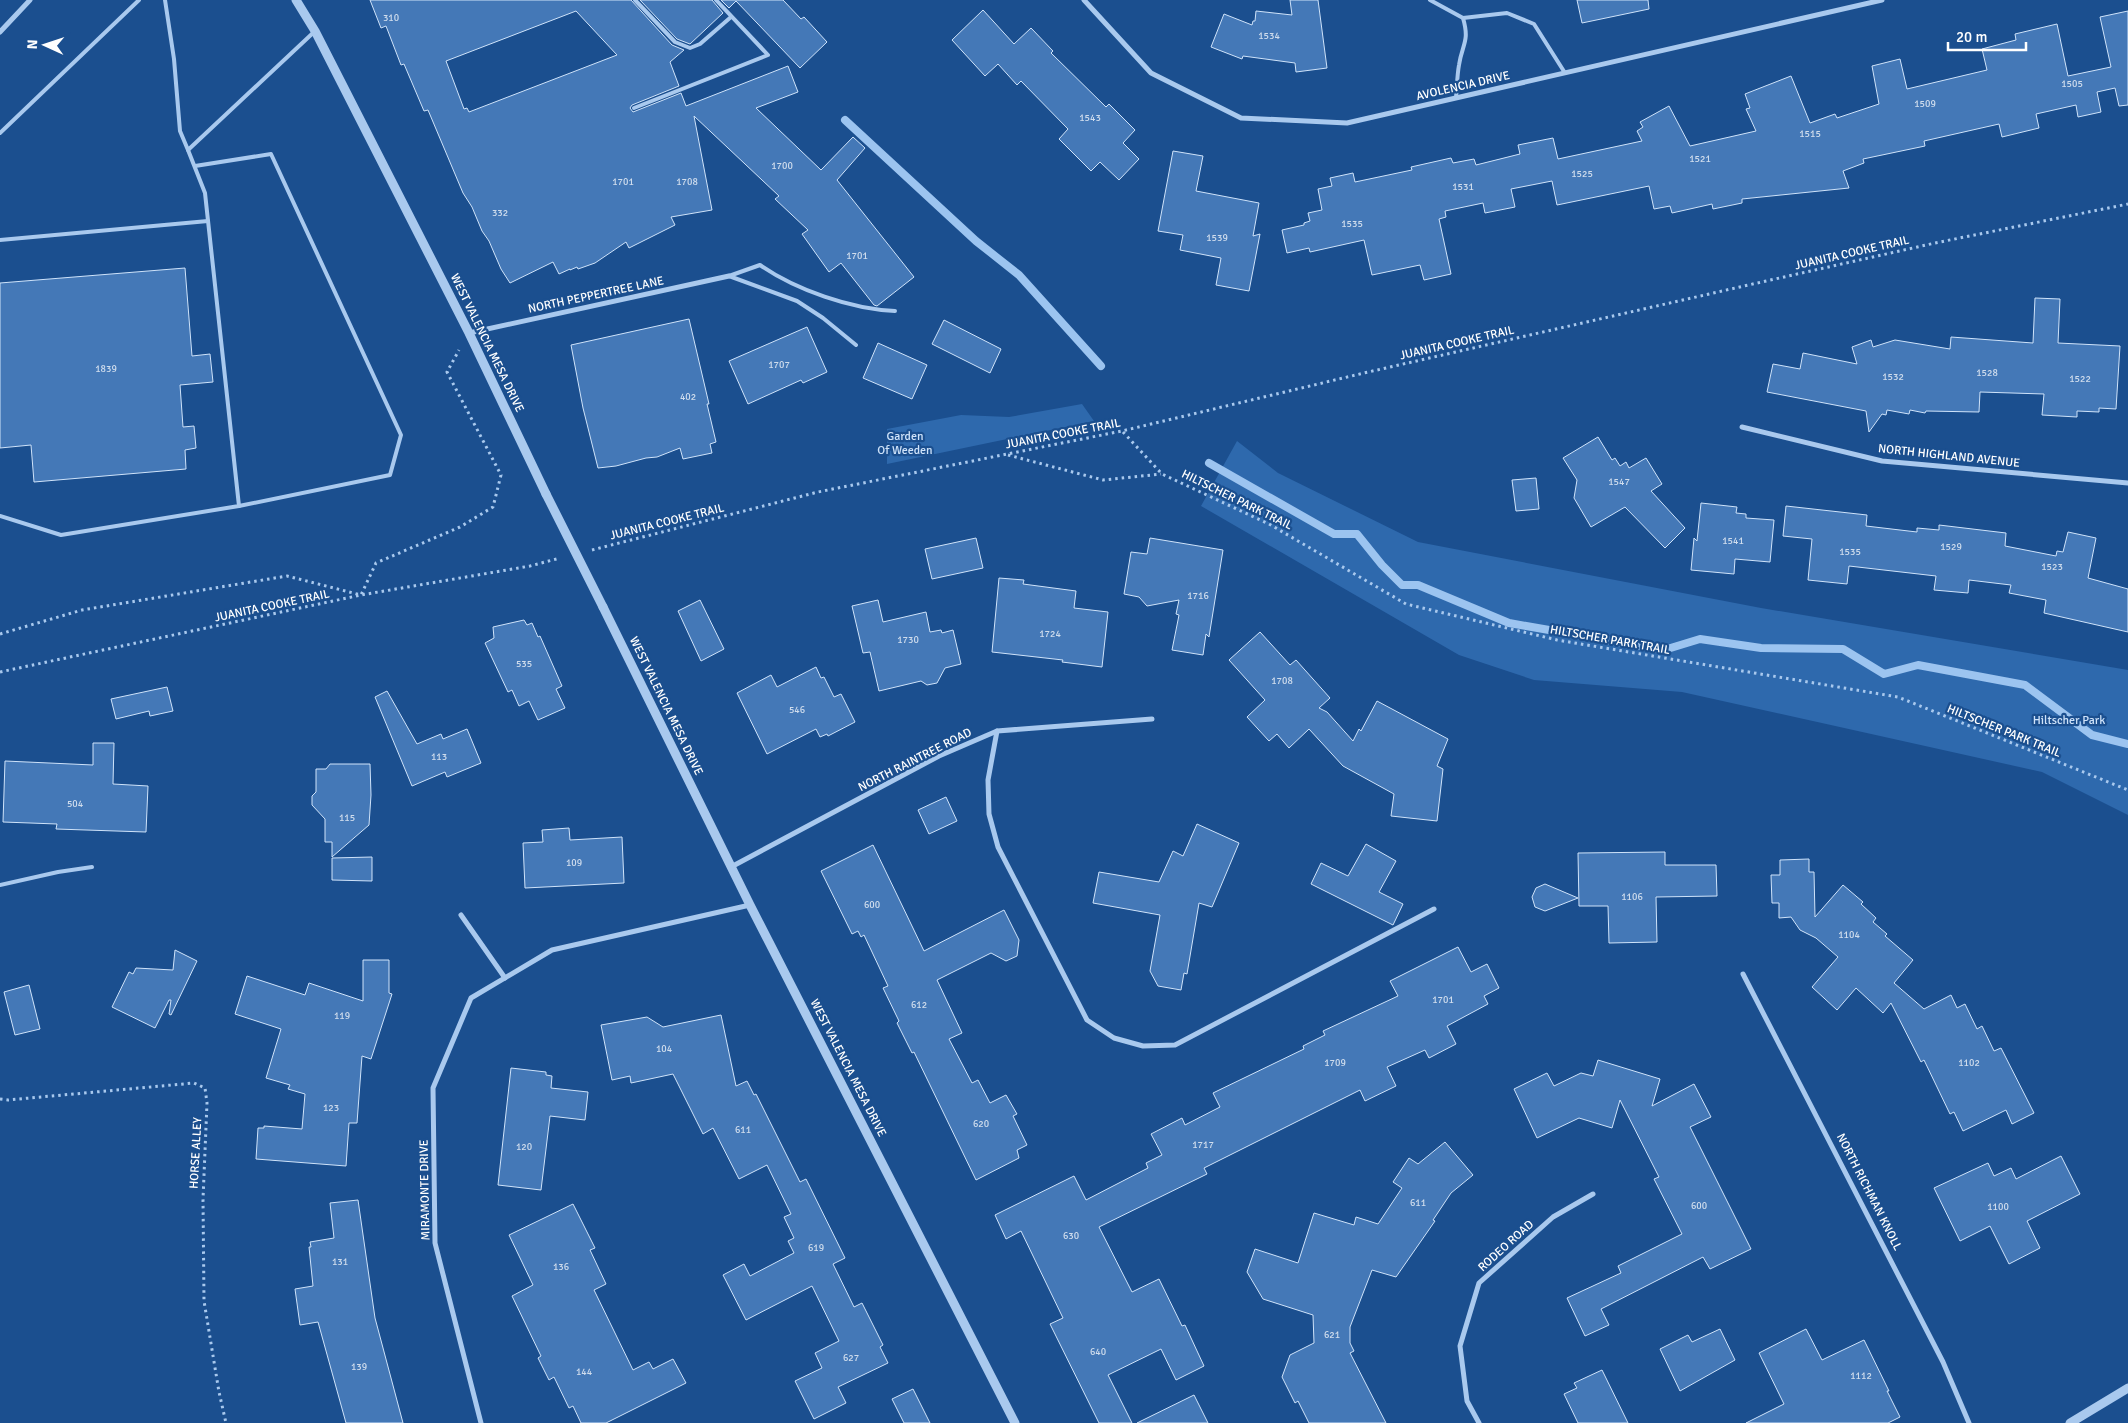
<svg xmlns="http://www.w3.org/2000/svg" width="2128" height="1423" viewBox="0 0 2128 1423" font-family="Signika,sans-serif">
  <style>
    .green { fill: #2e69ad }
    .lines { fill: none; stroke-linecap: round; stroke-linejoin: round }
    .stream { stroke: #9cc4f0; stroke-width: 8 }
    .building { fill: #4478b7; stroke: #cfe3fa; fill-rule: evenodd }
    .path { stroke: #a9c9ee; stroke-width: 3; stroke-dasharray: 2.5 4; stroke-linecap: butt }
    .service { stroke: #a9c9ee; stroke-width: 4 }
    .minor { stroke: #a9c9ee; stroke-width: 5 }
    .tertiary { stroke: #a9c9ee; stroke-width: 9 }
    .tertiary-bridge { stroke: #a9c9ee; stroke-width: 9 }
    .labels { text-anchor: middle; dominant-baseline: central; stroke-width: 4.5; stroke-linejoin: round; paint-order: stroke }
    .number-label { font-size: 10px; fill: #d0dded }
    .street-label { font-size: 12px; fill: #fff; stroke: #1b4f8f }
    .park-label { font-size: 12px; fill: #cfe3fa; stroke: #1b4f8f }
  </style>
  <rect width="100%" height="100%" fill="#1b4f8f"/>
  <g class="green">
    <polygon points="1082,404 1094,421 887,464 887,429 961,415 1009,417"/>
    <polygon points="1237,441 1278,473 1418,542 1761,608 2128,670 2128,815 2042,772 1682,692 1534,680 1459,655 1201,506"/>
  </g>
  <g class="lines">
    <g class="stream">
      <polyline points="845,120 976,241 1019,275 1101,366"/>
      <polyline points="1209,463 1334,534 1357,534 1382,565 1402,585 1418,585 1509,623 1664,650 1700,639 1761,648 1843,649 1884,674 1918,665 2025,685 2092,735 2128,744"/>
    </g>
  </g>
  <g class="building">
    <path d="M370 0H631L672 45 684 50 670 62 679 86 632 105 630 108 633 112 681 93 686 106 788 66 798 92 756 108 821 170 853 137 865 148 837 180 914 277 877 306 874 305 841 263 829 272 802 234 808 230 775 199 779 196 694 116 712 210 671 217 675 225 629 248 626 242 595 263 578 269 577 267 570 270V269L559 274 553 262 510 283 501 269 489 241 482 231 472 207 463 193 428 110 424 111 404 64 401 65 386 26 381 28ZM576 11 617 55 469 112 467 108 464 109 446 61Z"/>
    <polygon points="640,0 712,0 723,13 690,44 677,39"/>
    <polygon points="721,0 783,0 801,19 804,17 827,42 800,68 736,1 729,8"/>
    <polygon points="1290,0 1318,0 1327,68 1296,72 1295,63 1243,56 1242,59 1211,47 1224,14 1252,25 1253,21 1255,21 1256,11 1292,15"/>
    <polygon points="1577,0 1648,0 1649,9 1582,23"/>
    <polygon points="983,10 1014,44 1031,28 1053,51 1051,53 1106,107 1109,104 1135,130 1123,143 1139,159 1119,180 1100,162 1091,171 1059,139 1068,129 1021,81 1017,85 998,64 985,76 952,40"/>
    <polygon points="2128,11 2128,105 2119,106 2115,88 2097,92 2101,112 2078,117 2076,105 2036,114 2039,128 2002,137 1999,124 1924,141 1925,146 1863,159 1864,163 1843,171 1849,188 1742,199 1742,203 1713,209 1712,204 1672,213 1670,206 1654,209 1649,186 1557,205 1552,181 1511,189 1515,207 1485,213 1483,203 1445,211 1446,217 1439,219 1451,274 1424,280 1420,265 1372,275 1364,240 1310,252 1309,248 1287,253 1282,230 1304,225 1304,223 1310,221 1308,213 1322,210 1318,189 1332,186 1330,178 1353,173 1355,182 1412,170 1411,167 1451,158 1453,163 1474,159 1476,165 1520,154 1518,145 1553,138 1558,159 1642,141 1637,131 1643,127 1640,122 1669,106 1690,146 1756,131 1746,109 1750,108 1745,94 1791,76 1810,123 1835,114 1837,118 1879,104 1872,66 1900,59 1907,89 1987,70 1982,49 2016,40 2015,34 2057,24 2068,76 2111,67 2100,17"/>
    <polygon points="1173,151 1203,156 1196,191 1259,203 1253,236 1260,234 1249,291 1216,285 1221,258 1180,250 1183,235 1158,231"/>
    <polygon points="185,268 192,356 210,354 213,382 180,385 183,427 194,426 196,448 185,450 186,469 34,482 31,445 0,448 0,283"/>
    <polygon points="2035,298 2060,299 2058,343 2120,346 2116,409 2099,408 2099,412 2077,411 2077,417 2042,415 2044,394 1980,392 1979,412 1926,411 1925,413 1910,410 1909,414 1887,410 1886,415 1882,414 1869,432 1866,411 1767,392 1773,364 1800,369 1803,353 1857,364 1852,347 1871,340 1873,347 1895,340 1950,349 1951,337 2033,343"/>
    <polygon points="689,319 709,404 707,404 716,442 710,444 712,453 683,459 680,448 657,457 646,458 616,466 598,468 583,408 571,345"/>
    <polygon points="944,320 1001,349 990,373 932,344"/>
    <polygon points="807,327 827,372 803,383 801,380 748,404 729,361"/>
    <polygon points="878,343 927,365 912,399 863,378"/>
    <polygon points="1598,437 1612,460 1615,458 1620,466 1626,462 1629,468 1646,458 1662,484 1651,491 1685,528 1665,548 1625,507 1591,527 1574,498 1577,480 1563,458"/>
    <polygon points="1536,478 1539,509 1516,511 1512,480"/>
    <polygon points="1701,503 1737,507 1736,513 1746,514 1746,518 1774,520 1770,562 1735,559 1734,574 1691,570 1694,538 1697,541"/>
    <polygon points="1786,506 1867,515 1866,526 1917,532 1917,528 1939,530 1939,525 2006,533 2005,546 2056,556 2057,551 2063,552 2068,532 2096,538 2088,578 2128,589 2128,632 2044,613 2046,600 2009,593 2011,585 1969,580 1968,593 1934,590 1936,576 1849,566 1847,584 1808,580 1812,539 1783,536"/>
    <polygon points="976,538 983,568 932,579 925,549"/>
    <polygon points="1150,538 1223,550 1209,637 1206,634 1203,655 1172,650 1179,615 1176,614 1179,600 1147,606 1139,597 1124,594 1131,552 1147,554"/>
    <polygon points="999,578 1024,580 1023,584 1076,591 1074,608 1108,612 1102,667 1062,662 1063,660 992,652"/>
    <polygon points="700,600 724,649 701,661 678,611"/>
    <polygon points="878,600 883,622 926,612 930,632 941,630 942,633 953,630 961,664 945,668 937,683 927,685 921,681 879,691 870,652 863,653 852,606"/>
    <polygon points="524,620 527,625 532,623 538,637 540,636 562,686 556,689 565,708 538,720 529,701 519,706 512,690 508,692 485,643 494,638 493,627"/>
    <polygon points="1260,632 1290,665 1296,660 1330,698 1319,708 1327,712 1353,741 1359,729 1361,731 1377,701 1448,739 1437,766 1443,769 1437,821 1391,816 1394,794 1343,766 1309,729 1289,748 1277,734 1269,741 1247,717 1265,700 1229,660"/>
    <polygon points="816,667 821,678 824,677 834,697 841,694 855,722 828,736 827,734 820,737 816,729 767,754 737,693 771,675 777,687"/>
    <polygon points="167,687 173,711 150,716 149,711 116,719 111,699"/>
    <polygon points="387,691 417,744 441,734 443,739 467,729 481,763 447,777 445,772 412,786 375,697"/>
    <polygon points="93,743 114,743 113,784 148,786 146,832 56,829 57,824 3,822 5,761 93,765"/>
    <polygon points="330,764 370,764 371,795 369,825 332,857 332,842 325,842 325,819 312,805 312,796 316,792 316,769 326,769"/>
    <polygon points="946,797 957,821 929,834 918,810"/>
    <polygon points="1197,824 1239,843 1212,907 1199,903 1187,974 1184,973 1181,990 1158,986 1150,971 1160,915 1093,903 1099,872 1159,882 1173,851 1183,856"/>
    <polygon points="569,828 570,840 622,837 624,883 525,888 523,843 543,842 542,830"/>
    <polygon points="1366,844 1396,861 1379,892 1403,904 1393,925 1311,884 1321,863 1348,876"/>
    <polygon points="873,845 924,951 1004,910 1019,940 1017,956 1006,961 991,953 937,980 962,1033 949,1039 972,1083 978,1080 990,1103 1006,1095 1017,1114 1013,1116 1027,1145 1017,1150 1019,1158 976,1180 914,1052 912,1053 897,1023 899,1021 883,988 888,986 864,935 861,937 858,931 852,934 821,871"/>
    <polygon points="1665,852 1665,865 1716,865 1717,896 1656,897 1657,942 1609,943 1608,906 1579,906 1578,853"/>
    <polygon points="372,857 372,881 332,880 332,858"/>
    <polygon points="1809,859 1809,872 1814,872 1815,917 1843,885 1863,902 1861,904 1876,918 1873,922 1887,934 1885,936 1913,960 1894,983 1924,1009 1951,995 1957,1008 1965,1004 1977,1029 1982,1026 1994,1051 2001,1048 2034,1113 2012,1124 2006,1110 1963,1131 1954,1112 1950,1114 1924,1060 1921,1062 1891,1003 1883,1013 1856,988 1837,1010 1812,987 1838,957 1816,938 1800,930 1791,917 1779,918 1779,903 1772,903 1771,875 1780,875 1780,860"/>
    <polygon points="1545,884 1578,898 1545,911 1535,907 1532,897 1536,888"/>
    <polygon points="1458,947 1471,972 1487,964 1499,988 1484,996 1488,1004 1447,1026 1456,1044 1429,1058 1425,1050 1387,1067 1396,1086 1365,1101 1360,1090 1204,1168 1207,1174 1099,1227 1132,1292 1159,1279 1182,1326 1185,1325 1204,1366 1176,1380 1161,1349 1108,1375 1132,1423 1099,1423 1050,1324 1063,1318 1021,1231 1006,1239 995,1215 1074,1176 1086,1200 1148,1168 1146,1163 1162,1155 1151,1134 1182,1118 1185,1125 1220,1107 1213,1093 1304,1049 1303,1046 1325,1035 1323,1031 1398,996 1390,981"/>
    <polygon points="175,950 197,961 171,1015 169,1014 171,1000 169,1000 155,1028 112,1007 129,972 133,974 136,968 173,970"/>
    <polygon points="363,960 389,960 389,993 392,994 371,1059 362,1056 357,1123 349,1123 346,1166 256,1159 258,1128 264,1128 264,1126 302,1129 305,1094 288,1089 290,1085 266,1078 281,1029 235,1014 247,976 305,995 309,983 363,1001"/>
    <polygon points="29,985 40,1029 15,1035 4,992"/>
    <polygon points="721,1015 736,1086 747,1081 754,1095 756,1094 800,1182 806,1179 845,1258 833,1264 854,1307 862,1303 883,1345 880,1347 888,1363 838,1387 846,1403 814,1419 795,1381 822,1368 815,1353 839,1341 812,1286 746,1320 723,1275 744,1264 750,1276 794,1253 788,1241 794,1238 784,1217 791,1214 767,1165 739,1179 713,1128 703,1134 673,1074 631,1083 630,1076 612,1080 601,1025 647,1017 663,1027"/>
    <polygon points="1598,1060 1660,1079 1652,1106 1694,1084 1711,1117 1690,1127 1751,1249 1710,1269 1703,1257 1601,1309 1609,1325 1585,1336 1567,1298 1621,1273 1618,1266 1682,1234 1654,1179 1659,1177 1620,1100 1612,1128 1579,1118 1537,1138 1514,1089 1547,1073 1554,1086 1581,1073 1593,1076"/>
    <polygon points="511,1068 546,1072 546,1075 552,1076 551,1088 588,1092 585,1120 550,1116 541,1190 498,1185"/>
    <polygon points="1445,1142 1473,1175 1451,1193 1433,1220 1435,1221 1396,1277 1372,1270 1350,1327 1350,1343 1354,1351 1350,1353 1386,1423 1309,1423 1298,1401 1295,1403 1282,1377 1290,1355 1314,1343 1313,1315 1263,1299 1247,1272 1255,1249 1298,1263 1314,1213 1354,1225 1356,1217 1378,1224 1402,1188 1393,1182 1409,1158 1418,1164"/>
    <polygon points="2061,1156 2080,1194 2027,1221 2040,1248 2009,1264 1990,1226 1960,1241 1934,1188 1988,1163 1994,1176 2011,1168 2016,1179"/>
    <polygon points="358,1200 375,1318 403,1423 346,1423 318,1322 300,1325 295,1289 313,1286 309,1247 311,1247 310,1242 334,1238 330,1203"/>
    <polygon points="573,1204 595,1248 590,1250 606,1284 594,1290 633,1370 649,1362 653,1369 673,1359 686,1383 606,1423 581,1423 573,1406 569,1408 554,1377 549,1380 538,1358 541,1356 512,1296 533,1285 509,1235"/>
    <polygon points="1720,1329 1735,1360 1680,1391 1660,1349 1688,1335 1692,1342"/>
    <polygon points="1806,1329 1822,1360 1864,1340 1889,1391 1887,1391 1900,1417 1888,1423 1746,1423 1784,1404 1759,1353"/>
    <polygon points="1602,1370 1628,1423 1578,1423 1564,1394 1577,1388 1574,1383"/>
    <polygon points="913,1389 930,1423 904,1423 892,1399"/>
    <polygon points="1194,1395 1208,1423 1137,1423"/>
  </g>
  <g class="lines">
    <g class="path">
      <polyline points="1123,432 1162,474 1269,524 1406,604 1557,640 1898,697 2128,790"/>
      <polyline points="1008,455 1103,480 1161,474"/>
      <polyline points="592,550 818,492 1122,431 1364,373 1744,286 1935,243 2128,204"/>
      <polyline points="0,634 82,610 287,576 361,595 376,563 460,527 493,507 501,475 447,372 459,350"/>
      <polyline points="0,672 361,595 530,566 560,558"/>
      <polyline points="0,1099 8,1100 194,1083 205,1088 207,1103 203,1199 204,1301 219,1392 226,1423"/>
    </g>
    <g class="service">
      <polyline points="165,0 174,59 180,131 188,150 314,32"/>
      <polyline points="635,0 675,42 690,48 700,44 731,17"/>
      <path d="M1430 0 1463 18C1470 42 1462 44 1459 65 1457 76 1457 87 1456 98"/>
      <polyline points="1463,18 1507,13 1534,24 1565,73"/>
      <polyline points="634,108 768,55 716,0"/>
      <polyline points="0,133 139,0"/>
      <polyline points="195,166 271,154 401,435 390,475 239,506"/>
      <polyline points="0,240 208,221"/>
      <path d="M729 276 760 265C796 290 851 309 895 311"/>
      <polyline points="729,276 797,301 823,318 856,345"/>
      <polyline points="0,516 61,535 239,506 205,193 188,150"/>
      <polyline points="0,885 58,872 92,867"/>
    </g>
    <g class="minor">
      <polyline points="1084,0 1151,73 1241,118 1347,123 1882,0"/>
      <polyline points="0,32 30,0"/>
      <polyline points="469,333 729,276"/>
      <polyline points="1742,427 1882,461 2128,483"/>
      <polyline points="997,731 988,780 989,814 998,847 1087,1020 1114,1038 1143,1046 1175,1045 1434,909"/>
      <polyline points="731,867 939,756 997,731 1152,719"/>
      <polyline points="461,915 505,978"/>
      <polyline points="1743,974 1943,1362 1969,1423"/>
      <polyline points="481,1423 435,1243 433,1088 471,998 552,950 750,905"/>
      <polyline points="1479,1423 1467,1401 1460,1346 1479,1283 1553,1217 1593,1194"/>
    </g>
    <g class="tertiary">
      <polyline points="296,0 315,31 469,333 546,494"/>
      <polyline points="603,607 750,905 1015,1423"/>
      <polyline points="2070,1423 2128,1388"/>
    </g>
    <polyline class="tertiary-bridge" points="546,494 603,607"/>
  </g>
  <g class="labels">
    <g class="number-label">
      <text x="391" y="18">310</text>
      <text x="1269" y="36">1534</text>
      <text x="2072" y="84">1505</text>
      <text x="1925" y="104">1509</text>
      <text x="1090" y="118">1543</text>
      <text x="1810" y="134">1515</text>
      <text x="1700" y="159">1521</text>
      <text x="782" y="166">1700</text>
      <text x="1582" y="174">1525</text>
      <text x="623" y="182">1701</text>
      <text x="687" y="182">1708</text>
      <text x="1463" y="187">1531</text>
      <text x="500" y="213">332</text>
      <text x="1352" y="224">1535</text>
      <text x="1217" y="238">1539</text>
      <text x="857" y="256">1701</text>
      <text x="779" y="365">1707</text>
      <text x="106" y="369">1839</text>
      <text x="1987" y="373">1528</text>
      <text x="1893" y="377">1532</text>
      <text x="2080" y="379">1522</text>
      <text x="688" y="397">402</text>
      <text x="1619" y="482">1547</text>
      <text x="1733" y="541">1541</text>
      <text x="1951" y="547">1529</text>
      <text x="1850" y="552">1535</text>
      <text x="2052" y="567">1523</text>
      <text x="1198" y="596">1716</text>
      <text x="1050" y="634">1724</text>
      <text x="908" y="640">1730</text>
      <text x="524" y="664">535</text>
      <text x="1282" y="681">1708</text>
      <text x="797" y="710">546</text>
      <text x="439" y="757">113</text>
      <text x="75" y="804">504</text>
      <text x="347" y="818">115</text>
      <text x="574" y="863">109</text>
      <text x="1632" y="897">1106</text>
      <text x="872" y="905">600</text>
      <text x="1849" y="935">1104</text>
      <text x="1443" y="1000">1701</text>
      <text x="919" y="1005">612</text>
      <text x="342" y="1016">119</text>
      <text x="664" y="1049">104</text>
      <text x="1335" y="1063">1709</text>
      <text x="1969" y="1063">1102</text>
      <text x="331" y="1108">123</text>
      <text x="981" y="1124">620</text>
      <text x="743" y="1130">611</text>
      <text x="1203" y="1145">1717</text>
      <text x="524" y="1147">120</text>
      <text x="1418" y="1203">611</text>
      <text x="1699" y="1206">600</text>
      <text x="1998" y="1207">1100</text>
      <text x="1071" y="1236">630</text>
      <text x="816" y="1248">619</text>
      <text x="340" y="1262">131</text>
      <text x="561" y="1267">136</text>
      <text x="1332" y="1335">621</text>
      <text x="1098" y="1352">640</text>
      <text x="851" y="1358">627</text>
      <text x="359" y="1367">139</text>
      <text x="584" y="1372">144</text>
      <text x="1861" y="1376">1112</text>
    </g>
    <g class="street-label">
      <text transform="translate(1463 86) rotate(-13)">AVOLENCIA DRIVE</text>
      <text transform="translate(1852 253) rotate(-13)">JUANITA COOKE TRAIL</text>
      <text transform="translate(596 295) rotate(-12)">NORTH PEPPERTREE LANE</text>
      <text transform="translate(487 343) rotate(64)">WEST VALENCIA MESA DRIVE</text>
      <text transform="translate(1457 343) rotate(-13)">JUANITA COOKE TRAIL</text>
      <text transform="translate(1063 434) rotate(-11)">JUANITA COOKE TRAIL</text>
      <text transform="translate(1949 456) rotate(6)">NORTH HIGHLAND AVENUE</text>
      <text transform="translate(1237 500) rotate(26)">HILTSCHER PARK TRAIL</text>
      <text transform="translate(667 522) rotate(-14)">JUANITA COOKE TRAIL</text>
      <text transform="translate(272 606) rotate(-12)">JUANITA COOKE TRAIL</text>
      <text transform="translate(1610 640) rotate(10)">HILTSCHER PARK TRAIL</text>
      <text transform="translate(666 706) rotate(64)">WEST VALENCIA MESA DRIVE</text>
      <text transform="translate(2004 731) rotate(22)">HILTSCHER PARK TRAIL</text>
      <text transform="translate(915 760) rotate(-27)">NORTH RAINTREE ROAD</text>
      <text transform="translate(848 1068) rotate(63)">WEST VALENCIA MESA DRIVE</text>
      <text transform="translate(196 1153) rotate(-87)">HORSE ALLEY</text>
      <text transform="translate(425 1190) rotate(-91)">MIRAMONTE DRIVE</text>
      <text transform="translate(1869 1192) rotate(63)">NORTH RICHMAN KNOLL</text>
      <text transform="translate(1506 1246) rotate(-42)">RODEO ROAD</text>
    </g>
    <g class="park-label">
      <text x="905" y="436">Garden<tspan x="905" dy="14">Of Weeden</tspan></text>
      <text x="2069" y="720">Hiltscher Park</text>
    </g>
  </g>
  <g transform="translate(45 45) rotate(273)" stroke="#1b4f8f" stroke-width="4" paint-order="stroke">
  <path d="M0-4L9 19L0 12L-9 19Z" fill="#ffffff"/>
  <text y="-8" font-size="14" font-weight="bold" text-anchor="middle" fill="#ffffff">N</text>
  </g>
  <path d="M1948 42v8h78v-8" fill="none" stroke="#ffffff" stroke-width="2.5"/>
  <text x="1956" y="42" font-size="15" fill="#ffffff" stroke="#1b4f8f" stroke-width="4" paint-order="stroke">20 m</text>
</svg>
